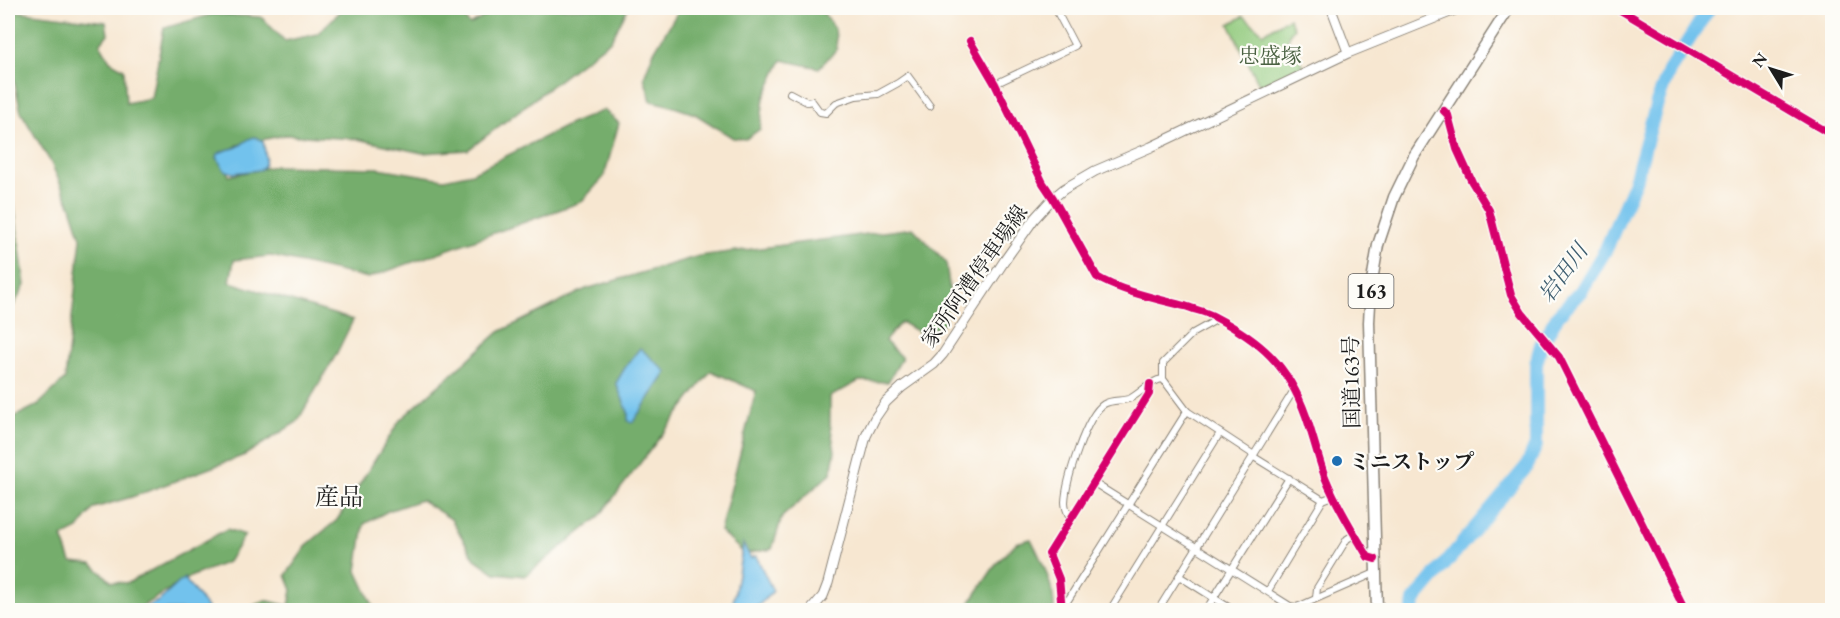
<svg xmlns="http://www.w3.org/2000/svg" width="1840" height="618" viewBox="0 0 1840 618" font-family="'EB Garamond','Noto Serif JP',serif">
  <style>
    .green { fill: #90c97c; stroke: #56724c; stroke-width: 1.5 }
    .forest { fill: #74ad6c; stroke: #486444; stroke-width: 1.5 }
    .water { fill: #72c2ed; stroke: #476f84; stroke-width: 1.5 }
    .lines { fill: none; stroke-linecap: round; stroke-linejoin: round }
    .river { stroke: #72c2ed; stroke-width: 14 }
    .minor-casing { stroke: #8a8276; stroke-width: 8 }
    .tertiary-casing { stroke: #8a8276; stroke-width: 10 }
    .secondary-casing { stroke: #8a8276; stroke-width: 11 }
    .trunk-casing { stroke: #8a8276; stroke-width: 13 }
    .minor { stroke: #fff; stroke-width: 6 }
    .tertiary { stroke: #fff; stroke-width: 8 }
    .secondary { stroke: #fff; stroke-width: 9 }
    .trunk { stroke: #fff; stroke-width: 10 }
    .cycleway-casing { stroke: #fdfcf7; stroke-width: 11 }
    .cycleway { stroke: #d6006c; stroke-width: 8 }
    .poi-dot { fill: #1f6fb2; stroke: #fdfcf7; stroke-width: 2 }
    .labels { text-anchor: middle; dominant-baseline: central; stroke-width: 4.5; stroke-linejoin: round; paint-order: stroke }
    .shield { fill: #fdfcf7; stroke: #605f5e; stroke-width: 1.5 }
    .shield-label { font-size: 20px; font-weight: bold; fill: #1c1c1c }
    .park-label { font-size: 21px; fill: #4a6142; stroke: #fdfcf7 }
    .street-label { font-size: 21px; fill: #1c1c1c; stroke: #fdfcf7 }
    .poi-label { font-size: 21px; font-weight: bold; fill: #1c1c1c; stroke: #fdfcf7; text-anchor: start }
    .water-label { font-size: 22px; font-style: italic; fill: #3e5e70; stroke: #fdfcf7 }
    .quarter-label { font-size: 24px; fill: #1c1c1c; stroke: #fdfcf7 }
  </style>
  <rect width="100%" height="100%" fill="#fdfcf7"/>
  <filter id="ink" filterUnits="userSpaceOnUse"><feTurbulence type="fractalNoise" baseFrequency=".0167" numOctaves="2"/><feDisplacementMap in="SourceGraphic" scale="12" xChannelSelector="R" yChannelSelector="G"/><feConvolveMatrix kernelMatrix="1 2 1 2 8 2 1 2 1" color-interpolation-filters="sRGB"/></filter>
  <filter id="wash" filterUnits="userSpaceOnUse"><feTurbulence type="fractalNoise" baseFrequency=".008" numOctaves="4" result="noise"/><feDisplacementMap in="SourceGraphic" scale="24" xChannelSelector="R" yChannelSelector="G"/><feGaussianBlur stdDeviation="1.35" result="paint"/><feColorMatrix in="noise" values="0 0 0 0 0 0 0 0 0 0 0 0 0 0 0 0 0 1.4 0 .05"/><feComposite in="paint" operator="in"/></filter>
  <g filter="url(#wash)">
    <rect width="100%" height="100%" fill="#f7e7d1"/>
    <polygon class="green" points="1244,16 1263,33 1289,18 1294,28 1288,36 1288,40 1306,69 1263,89 1258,82 1229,24"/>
    <g class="forest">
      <polygon points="344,8 456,8 470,25 498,8 628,8 611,40 468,150 422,153 357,139 285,135 238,145 222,157 229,176 274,166 379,168 444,179 472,173 570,124 604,110 619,123 604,177 581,202 368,278 271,256 234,260 230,282 353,320 336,355 297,422 245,455 132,497 94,508 78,529 62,537 71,562 92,564 112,582 128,583 227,529 245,535 228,562 190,577 136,610 8,610 8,420 38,405 65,379 81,238 71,207 50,161 21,112 8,54 8,10 106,22 108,34 100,44 110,61 124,69 126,103 151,98 164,28 213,14 261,17 285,41 317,34"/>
      <polygon points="680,8 820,8 835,29 837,49 819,68 782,60 764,98 760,129 746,139 733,138 695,114 668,105 651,101 644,77 653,53"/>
      <polygon points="8,202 14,205 25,285 8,316"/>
      <polygon points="913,228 946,262 950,293 944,323 923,335 901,322 885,341 902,358 888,382 859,381 830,397 830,424 835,451 831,473 782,517 772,549 745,554 720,531 756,391 711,371 598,518 525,576 495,573 475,559 451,519 421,500 388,511 364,524 357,571 375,610 245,610 265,600 289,606 292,590 286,575 308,544 337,520 400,420 499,332 586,289 699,256"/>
      <path d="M1031 539C1041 558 1055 588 1054 610H965L996 564 1016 543Z"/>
    </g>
    <g class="water">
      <path d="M255 137 263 141C265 151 269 164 260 170L233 173 224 170 217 158 218 154C224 149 230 150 237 147 245 143 247 138 255 137Z"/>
      <polygon points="640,348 667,372 633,422 628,421 628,412 616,383 626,366"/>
      <polygon points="743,544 751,558 756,556 773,591 754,610 733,610 732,609"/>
      <polygon points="184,578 209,610 141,610 160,600"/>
    </g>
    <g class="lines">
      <polyline class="river" points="1413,610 1414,601 1527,466 1536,445 1536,364 1541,345 1558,315 1581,291 1606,249 1635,181 1657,103 1669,71 1709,8"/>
    </g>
  </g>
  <g filter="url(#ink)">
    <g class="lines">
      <g class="minor-casing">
        <g id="minor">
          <path d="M970 41 995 84 1043 183 1053 198 1097 277C1119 291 1162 300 1188 307 1196 310 1206 312 1213 316 1261 341 1288 365 1306 416 1313 436 1318 457 1325 477 1336 505 1353 531 1368 557L1375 559"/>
          <polyline points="995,84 1075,46 1055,8"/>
          <polyline points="790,93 807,102 812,101 820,112 826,113 836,103 856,96 878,94 898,83 908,76 930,106"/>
          <polyline points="1444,111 1448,115 1457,149 1472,182 1489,210 1511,295 1522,313 1559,357 1685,610"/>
          <polyline points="1218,319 1193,333 1163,363 1163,379 1187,411 1254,455"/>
          <polyline points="1254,457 1323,500"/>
          <polyline points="1094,483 1290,606 1296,607 1302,605 1375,573"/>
          <path d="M1071 520C1068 514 1065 509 1065 502 1066 481 1086 415 1104 404 1113 399 1123 402 1131 398 1142 392 1151 380 1163 379"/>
          <polyline points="1179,576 1233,610"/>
          <polyline points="1268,591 1323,500 1333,496"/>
          <polyline points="1316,598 1317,588 1347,539 1355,534"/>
          <polyline points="1063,608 1187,411"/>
          <polyline points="1062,610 1059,579 1049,554 1149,394 1150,384"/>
          <polyline points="1110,610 1220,433"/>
          <polyline points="1158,610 1294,390"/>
          <polyline points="1206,610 1289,478"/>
        </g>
      </g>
      <g class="tertiary-casing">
        <g id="tertiary">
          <polyline points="1331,8 1348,53"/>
          <polyline points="1617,8 1832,135"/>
        </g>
      </g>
      <g class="secondary-casing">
        <polyline id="secondary" points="811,610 823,596 828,583 866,436 875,418 886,402 902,387 934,364 943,354 1005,260 1034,219 1053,198 1064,189 1095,171 1151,147 1348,53 1460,8"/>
      </g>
      <g class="trunk-casing">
        <polyline id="trunk" points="1377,610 1369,322 1371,287 1378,245 1394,197 1414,156 1509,8"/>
      </g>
      <use href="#minor" class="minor"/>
      <use href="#tertiary" class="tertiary"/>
      <use href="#secondary" class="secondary"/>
      <use href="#trunk" class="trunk"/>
      <g class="cycleway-casing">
        <g id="cycleway">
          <polyline points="1617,8 1832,135"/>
          <path d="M970 41 995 84 1043 183 1053 198 1097 277C1119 291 1162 300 1188 307 1196 310 1206 312 1213 316 1261 341 1288 365 1306 416 1313 436 1318 457 1325 477 1336 505 1353 531 1368 557L1375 559"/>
          <polyline points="1444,111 1448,115 1457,149 1472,182 1489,210 1511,295 1522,313 1559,357 1685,610"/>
          <polyline points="1062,610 1059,579 1049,554 1149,394 1150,384"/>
        </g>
      </g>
      <use href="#cycleway" class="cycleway"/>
    </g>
  </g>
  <circle class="poi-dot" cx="1337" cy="461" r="6"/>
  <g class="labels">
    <rect class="shield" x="1348.5" y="274" width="45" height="34" rx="4.5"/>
    <g class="shield-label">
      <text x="1371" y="291">163</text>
    </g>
    <g class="park-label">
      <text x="1270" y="55">忠盛塚</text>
    </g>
    <g class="street-label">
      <text transform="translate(974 276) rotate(-55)">家所阿漕停車場線</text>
      <text transform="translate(1351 382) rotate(-91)">国道163号</text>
    </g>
    <g class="poi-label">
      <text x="1349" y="461">ミニストップ</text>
    </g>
    <g class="water-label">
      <text transform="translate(1563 273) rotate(-54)">岩田川</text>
    </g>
    <g class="quarter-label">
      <text x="339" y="496">産品</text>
    </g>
  </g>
  <rect width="1840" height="618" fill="none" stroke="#fdfcf7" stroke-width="30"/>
  <g transform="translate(1771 69) rotate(308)" stroke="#fdfcf7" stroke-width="4.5" paint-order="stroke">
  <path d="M0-4.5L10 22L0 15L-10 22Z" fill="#1c1c1c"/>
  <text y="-9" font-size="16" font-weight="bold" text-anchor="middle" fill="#1c1c1c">N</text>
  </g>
</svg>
